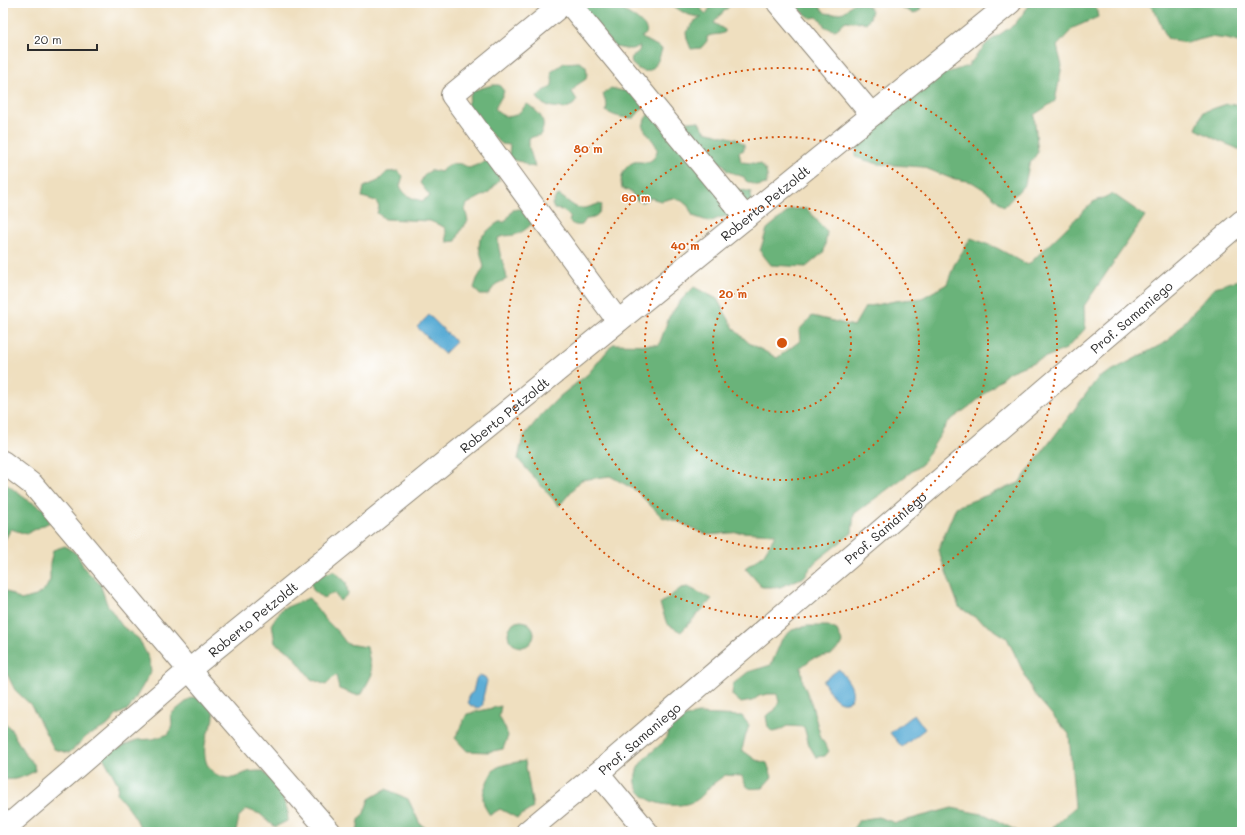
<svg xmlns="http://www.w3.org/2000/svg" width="1245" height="835" viewBox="0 0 1245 835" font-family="Mali,sans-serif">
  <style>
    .forest { fill: #6ab37a; stroke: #4a6f52 }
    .water { fill: #5cadd6; stroke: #446c80 }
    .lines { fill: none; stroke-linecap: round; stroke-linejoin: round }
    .street-casing { stroke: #8d8575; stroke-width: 24 }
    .street { stroke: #fff; stroke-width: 22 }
    .ring { fill: none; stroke: #d5540f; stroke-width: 2; stroke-dasharray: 2 4 }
    .labels { text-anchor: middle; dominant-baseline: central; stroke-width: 3; stroke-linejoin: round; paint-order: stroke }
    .street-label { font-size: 13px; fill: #2b2b2b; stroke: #fff }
    .centre { fill: #d5540f; stroke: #fff; stroke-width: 2 }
    .ring-label { font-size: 12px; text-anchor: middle; font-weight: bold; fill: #d5540f; stroke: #fff; stroke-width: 3; stroke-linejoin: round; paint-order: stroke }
  </style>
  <rect width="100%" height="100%" fill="#fff"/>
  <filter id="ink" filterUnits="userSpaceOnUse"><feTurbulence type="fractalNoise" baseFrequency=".025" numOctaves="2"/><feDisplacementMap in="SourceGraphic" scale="8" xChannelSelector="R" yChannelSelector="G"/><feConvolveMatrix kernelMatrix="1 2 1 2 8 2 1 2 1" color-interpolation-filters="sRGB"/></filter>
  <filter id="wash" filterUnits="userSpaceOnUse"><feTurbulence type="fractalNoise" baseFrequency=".012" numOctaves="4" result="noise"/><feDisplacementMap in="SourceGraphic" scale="16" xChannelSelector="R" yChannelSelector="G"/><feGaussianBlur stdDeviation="0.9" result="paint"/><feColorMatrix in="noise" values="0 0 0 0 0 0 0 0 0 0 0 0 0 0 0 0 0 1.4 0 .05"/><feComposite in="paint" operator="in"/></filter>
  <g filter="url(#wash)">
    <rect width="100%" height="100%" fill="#efdfbf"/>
    <g class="forest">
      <path d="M577 3H624V11C631 15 658 31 641 37 647 42 656 44 662 49 657 67 649 80 632 64L631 58 639 51 640 46 632 49H626L615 47Z"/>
      <path d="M671 3H701V9L706 14 711 6 715 3H730L731 4C726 11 718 15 714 23L725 30V32C719 36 713 33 707 37V41L701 48 691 49 687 39 686 32 697 19 702 17C687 16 684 13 672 5Z"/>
      <path d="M787 3H817L825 13 833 14 844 12 853 3H863L872 10 870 18 866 23 846 21C836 28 839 34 824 26L823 23 817 17 811 18 796 7Z"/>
      <polygon points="899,3 919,3 921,5 920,10 914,14 907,10 902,9"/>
      <polygon points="1031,3 1095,3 1098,17 1073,28 1057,46 1062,66 1055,101 1034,115 1038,152 1029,165 1025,184 1004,207 988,192 972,182 950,178 923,167 878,164 855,157 861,136 909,100 934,77 968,66 987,43 1015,24"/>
      <polygon points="1148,3 1242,3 1242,43 1227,39 1210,37 1186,43 1167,38 1155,12"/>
      <path d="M579 62 586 66 587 73 586 79 577 85 572 92 577 100 573 105 564 109C551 105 545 110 537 97 546 85 556 94 551 72L564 63Z"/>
      <path d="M492 85H499L504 91C502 98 497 103 495 109 500 116 510 119 517 114 521 112 524 107 527 104 538 111 549 121 540 135L529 138V147L535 167 528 166 522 162 513 160 509 155 510 145 502 144 494 137 466 108 472 91Z"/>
      <path d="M611 88 623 91 628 89 644 106 634 118C624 118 615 117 606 111L607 105 603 94Z"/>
      <polygon points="1227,104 1242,105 1242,151 1234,147 1219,141 1196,129 1203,112"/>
      <path d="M651 111 681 123 698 121 705 131 736 139 744 144V150L739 152 741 162 761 164C766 170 769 176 766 184L758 186 746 181 744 177 727 171 724 165 720 163H713L734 188 751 192V202L736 214 719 218 710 222 693 216 688 206 682 201 673 198 661 201 651 198 642 202 636 200 631 192 622 188C619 178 624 166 634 162 639 161 643 163 647 162 653 161 658 154 657 148 655 142 646 133 643 127L645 119Z"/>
      <path d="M487 161C496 166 499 171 499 181L488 193 467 204 465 209 468 221 461 230 456 241 447 242 446 232 444 227 430 221 385 219 377 213 379 207 376 201 362 197 364 187 378 181 387 172 398 171 403 176 400 186C405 196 411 198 422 201L430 196 420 183 425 174 432 170 441 172C448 162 459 161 469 168Z"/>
      <polygon points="1113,194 1145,216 1084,306 1085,329 1066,349 1009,372 974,403 948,422 922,464 854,514 852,533 815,562 804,577 780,587 762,587 745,568 763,555 776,534 741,532 708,535 679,522 662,517 635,490 610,476 581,480 559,506 518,459 523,437 542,414 559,397 588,374 613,344 659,345 669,317 682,299 694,287 717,299 735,330 749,343 777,358 800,341 799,330 812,316 854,326 865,307 895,301 922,298 947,284 954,265 971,238 997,248 1028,265 1093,202"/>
      <path d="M559 195C576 206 575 213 598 204L602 205C600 214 596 218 587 218L582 225C576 226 573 225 569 221L571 217 562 210 554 209 552 204 556 197Z"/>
      <path d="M518 209H526L536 219C531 225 525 231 517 234 510 237 507 234 498 238 498 255 505 264 507 279L496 284 488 295H480L474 288 477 279 484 267 479 247 480 238 493 226 499 222H505L513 210Z"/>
      <polygon points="791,209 807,209 827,232 824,252 806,267 771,265 760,251 767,229"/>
      <polygon points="1242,279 1242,832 1044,832 1049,831 1075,807 1069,734 1034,694 1007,638 959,607 938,550 956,507 1019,483 1098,378 1168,341 1215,287"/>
      <polygon points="5,483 26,499 44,509 50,522 26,534 11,529 3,543 3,485"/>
      <polygon points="65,546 77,554 84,568 100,584 107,604 122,626 139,639 149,659 151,672 129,709 117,715 107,726 87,736 69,753 54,749 31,705 15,690 7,674 3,672 3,589 21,600 36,596 46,588 50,580 50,564 53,550"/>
      <polygon points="334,571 346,582 348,594 340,601 334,593 323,598 313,590 311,582 316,576"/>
      <polygon points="688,587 712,599 681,632 667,624 660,604 681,588"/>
      <polygon points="309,598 325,619 338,632 347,644 367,647 372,674 362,694 356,695 339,689 336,675 326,685 311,679 291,653 275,643 272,623 282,609"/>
      <circle cx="521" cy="634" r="13"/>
      <polygon points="807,626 828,626 837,630 843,644 831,655 813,658 801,667 803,683 811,702 821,738 829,751 825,756 816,757 809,745 804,727 787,726 778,731 772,732 768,727 766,716 775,710 779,702 777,694 768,694 759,696 752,701 741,703 732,695 733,684 748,672 771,665 782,639 792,630"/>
      <path d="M192 697 208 699C211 706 216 714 213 722 212 725 210 727 209 730 201 750 202 775 228 778 236 779 241 774 248 772 253 771 259 771 263 771L282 792 284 802 288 812 287 821 275 827 260 814 246 809 239 817 236 832H141C138 817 126 806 117 794L118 784 102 755 137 740 153 739 169 734 172 724 171 714Z"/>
      <polygon points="501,706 499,716 505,728 508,736 503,749 488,752 467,751 455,738 467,714"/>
      <path d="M698 714 742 716 749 725 744 741 742 750 756 760 767 763 772 777 762 788C748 789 747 790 742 776L725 775C720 779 715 782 710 786 706 791 701 798 695 801 675 811 631 804 636 774 638 760 657 749 665 740 668 737 667 732 669 729 677 718 686 717 698 714Z"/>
      <path d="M3 722 10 728 25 754 34 764 35 771C24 777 15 781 3 779Z"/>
      <path d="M525 761 533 808 517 818 500 809 490 815C480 802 482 794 488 780 490 777 492 771 495 769 501 764 517 762 525 761Z"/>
      <polygon points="386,789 408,799 420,824 432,832 357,832 359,820 364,813 369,799"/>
      <polygon points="952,808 986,815 1019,832 851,832 859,820 878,817 896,823"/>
    </g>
    <g class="water">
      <polygon points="429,315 456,342 444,354 417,327"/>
      <path d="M839 669C846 679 856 687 851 700 837 708 830 692 823 681Z"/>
      <polygon points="478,676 485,677 487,681 483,697 483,704 481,707 477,708 470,705 468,702 469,695 473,692 476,679"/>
      <polygon points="914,714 925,729 902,747 890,733"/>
    </g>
  </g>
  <g filter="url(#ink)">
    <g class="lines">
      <g class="street-casing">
        <g id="street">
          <polyline points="564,3 452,95 618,321"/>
          <polyline points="569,3 746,218"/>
          <polyline points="778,3 872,115"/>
          <polyline points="3,462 33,485 189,670 330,832"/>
          <polyline points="598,773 647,832"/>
          <path id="s1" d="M3 830 189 670 1010 3"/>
          <path id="s2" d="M527 832 598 773 1242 221"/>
        </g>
      </g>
      <use href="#street" class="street"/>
    </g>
  </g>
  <g class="ring">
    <circle cx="782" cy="343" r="69"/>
    <circle cx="782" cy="343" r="137"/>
    <circle cx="782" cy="343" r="206"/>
    <circle cx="782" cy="343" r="275"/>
  </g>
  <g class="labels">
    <g class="street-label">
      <text stroke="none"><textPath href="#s1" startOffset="987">Roberto Petzoldt</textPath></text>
      <text stroke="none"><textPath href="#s2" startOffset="794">Prof. Samaniego</textPath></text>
      <text stroke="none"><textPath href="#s1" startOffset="651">Roberto Petzoldt</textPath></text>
      <text stroke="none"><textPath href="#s2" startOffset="470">Prof. Samaniego</textPath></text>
      <text stroke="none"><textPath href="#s1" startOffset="327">Roberto Petzoldt</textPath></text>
      <text stroke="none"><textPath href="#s2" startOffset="146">Prof. Samaniego</textPath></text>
    </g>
  </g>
  <circle cx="782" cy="343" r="6" class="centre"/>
  <g class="ring-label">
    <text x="588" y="153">80 m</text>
    <text x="636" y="202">60 m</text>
    <text x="685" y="250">40 m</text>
    <text x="733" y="298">20 m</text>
  </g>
  <rect width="1245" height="835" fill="none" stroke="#fff" stroke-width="16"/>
  <path d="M28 44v6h69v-6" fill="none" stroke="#2b2b2b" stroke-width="2"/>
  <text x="34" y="44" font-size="12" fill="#2b2b2b" stroke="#ffffff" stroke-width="3" paint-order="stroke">20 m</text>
</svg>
